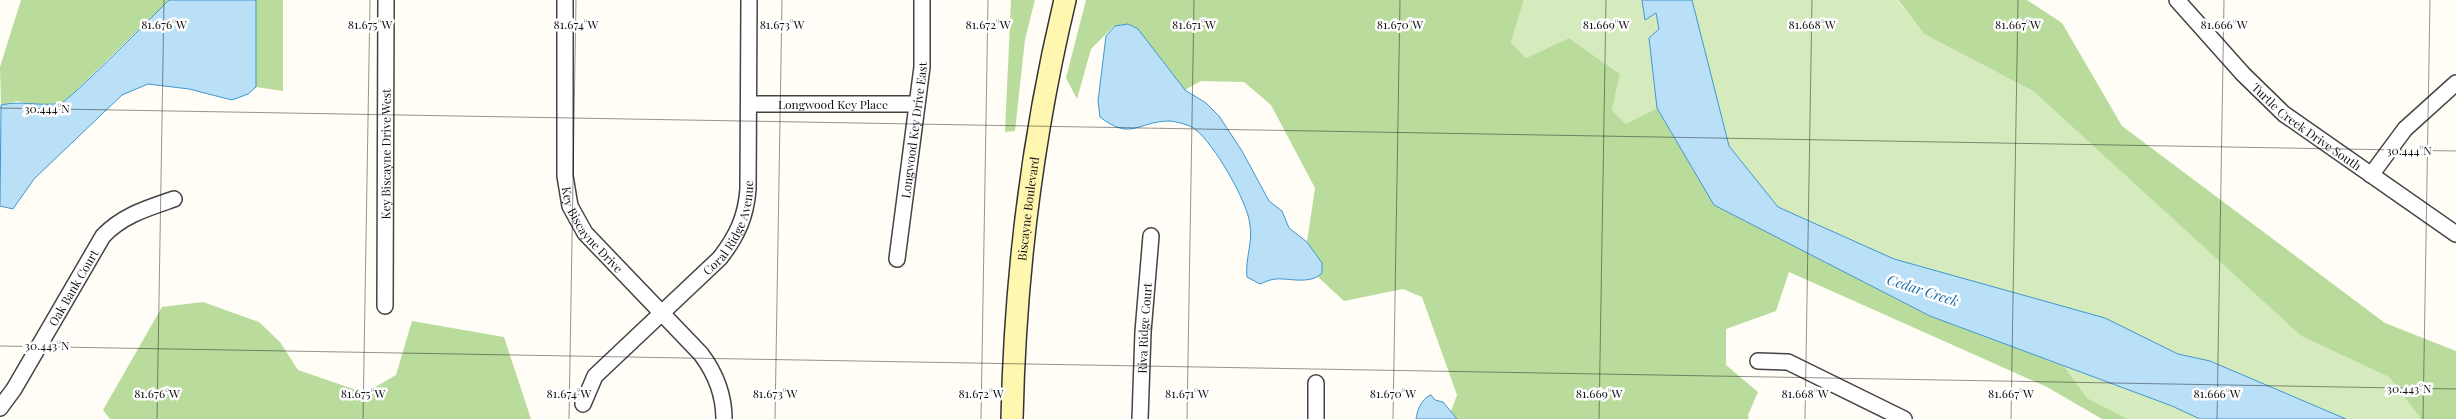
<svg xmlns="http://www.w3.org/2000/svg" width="2456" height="419" viewBox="0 0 2456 419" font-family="'Playfair Display',serif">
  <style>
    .green { fill: #d5ebbd }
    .forest { fill: #b9dc9c }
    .water { fill: #b9e0f7; stroke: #3f96cf }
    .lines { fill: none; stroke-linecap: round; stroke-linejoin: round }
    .street-casing { stroke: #444; stroke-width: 18 }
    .secondary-casing { stroke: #333; stroke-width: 24 }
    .street { stroke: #fff; stroke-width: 15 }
    .secondary { stroke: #fff6b0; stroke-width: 21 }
    .ticks { fill: none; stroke: #111; stroke-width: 1; stroke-opacity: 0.45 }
    .labels { text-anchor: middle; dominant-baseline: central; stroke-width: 5; stroke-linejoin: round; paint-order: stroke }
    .street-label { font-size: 12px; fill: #111; stroke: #fff }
    .water-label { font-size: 14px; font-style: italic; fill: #1768a6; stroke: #fff }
    .ticks-label { font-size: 12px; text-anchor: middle; fill: #111; stroke: #fff; stroke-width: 5; stroke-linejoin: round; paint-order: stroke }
  </style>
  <rect width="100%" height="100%" fill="#fffdf5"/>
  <g class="green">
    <polygon points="1524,0 1642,0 1645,20 1656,13 1660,29 1649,38 1657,108 1626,124 1612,110 1620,74 1569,38 1526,58 1511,42"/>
    <polygon points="1692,0 1897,0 1924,34 2033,91 2301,336 2389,377 2421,419 2346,419 2210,361 2178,354 2105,318 1894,259 1778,207 1729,146"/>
    <polygon points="2064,366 2172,406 2200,419 2128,419 2087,398"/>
  </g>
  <g class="forest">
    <polygon points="21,0 169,0 63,103 31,105 18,101 1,105 0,67"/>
    <polygon points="256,0 283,0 283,91 256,87"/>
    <polygon points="1011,0 1035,0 1025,39 1015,131 1005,132"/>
    <polygon points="1086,0 1524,0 1511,42 1526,58 1569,38 1620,74 1612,110 1626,124 1657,108 1714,205 1930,316 2064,366 2087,398 2128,419 2102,419 2047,387 1789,272 1776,311 1726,329 1726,365 1758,392 1748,415 1749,419 1457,419 1451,411 1457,395 1422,297 1403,289 1344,301 1318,277 1322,273 1322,263 1307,242 1315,188 1271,105 1244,82 1201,81 1185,90 1138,29 1114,26 1091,49 1077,99 1066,78"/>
    <polygon points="1898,0 2027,0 2062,23 2122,126 2385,323 2456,351 2456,419 2421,419 2389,377 2301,336 2033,91 1924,34"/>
    <polygon points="203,302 259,322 280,342 298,370 365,393 396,375 412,321 504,337 531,419 110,419 103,410 162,307"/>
  </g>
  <g class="water">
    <path d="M169 0H256V87L248 94 232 100 189 89 148 84 122 95 34 179 13 209 0 206 1 105C22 100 40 107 61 103 69 101 156 13 169 0Z"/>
    <polygon points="1642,0 1692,0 1729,146 1778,207 1894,259 2105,318 2178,354 2210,361 2346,419 2200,419 2172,406 1930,316 1714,205 1657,108 1649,38 1659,29 1656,13 1645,20"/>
    <path d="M1128 24 1138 29 1185 90 1206 103 1219 116 1242 151 1269 201 1282 211 1289 228 1307 242 1322 263V273C1310 285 1290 278 1276 279 1271 279 1265 282 1260 284L1247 277C1245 258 1253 243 1250 225 1248 202 1214 144 1196 130 1191 125 1175 121 1168 121 1137 122 1131 141 1100 117L1098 101 1106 36 1115 26Z"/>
    <path d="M1431 395 1435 400 1443 402 1457 419H1416C1417 410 1422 398 1431 395Z"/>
  </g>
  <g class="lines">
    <g class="street-casing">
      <g id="street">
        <path id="s1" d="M565 0V176L570 206 585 233 701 354C716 374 724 394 724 419"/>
        <path id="s2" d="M2177 0 2243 74 2284 114 2456 234"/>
        <path id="s3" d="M749 104H917"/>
        <polyline points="2371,175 2405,129 2456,83"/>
        <path id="s4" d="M897 259 922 67V0"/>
        <path id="s5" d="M385 306 386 0"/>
        <polyline points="1758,361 1788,362 1904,419"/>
        <path id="s6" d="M583 404 595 376 720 258C737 236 746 217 748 189L749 0"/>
        <path id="s7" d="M0 408 14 389 103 236C123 215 148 208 174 199"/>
        <path id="s8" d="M1140 419 1143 332 1151 236"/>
        <polyline points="1316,419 1316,383"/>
      </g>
    </g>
    <g class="secondary-casing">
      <g id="secondary">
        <path id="s9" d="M1012 419C1015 277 1032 138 1065 0"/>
      </g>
    </g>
    <use href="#street" class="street"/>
    <use href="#secondary" class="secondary"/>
  </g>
  <path class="ticks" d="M0 108 2456 151M0 346 2456 389M157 419 164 0M363 419 370 0M569 419 576 0M775 419 782 0M981 419 988 0M1187 419 1194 0M1393 419 1400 0M1599 419 1606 0M1805 419 1812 0M2011 419 2018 0M2217 419 2224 0M2423 419 2430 0"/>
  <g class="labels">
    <g class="street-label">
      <text stroke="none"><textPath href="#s3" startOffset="84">Longwood Key Place</textPath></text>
      <text stroke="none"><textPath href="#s2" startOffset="182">Turtle Creek Drive South</textPath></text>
      <text stroke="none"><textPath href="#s4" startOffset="130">Longwood Key Drive East</textPath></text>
      <text stroke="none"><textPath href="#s5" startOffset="152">Key Biscayne Drive West</textPath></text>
      <text stroke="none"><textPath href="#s9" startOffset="211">Biscayne Boulevard</textPath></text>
      <text stroke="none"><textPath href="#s6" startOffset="234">Coral Ridge Avenue</textPath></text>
      <text stroke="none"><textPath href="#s1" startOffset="238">Key Biscayne Drive</textPath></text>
      <text stroke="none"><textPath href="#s7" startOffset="141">Oak Bank Court</textPath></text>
      <text stroke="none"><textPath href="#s8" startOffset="91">Riva Ridge Court</textPath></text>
    </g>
    <g class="water-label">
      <text transform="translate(1923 290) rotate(18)">Cedar Creek</text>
    </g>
  </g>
  <g class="ticks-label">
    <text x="164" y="29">81.676°W</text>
    <text x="1606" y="29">81.669°W</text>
    <text x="1812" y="29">81.668°W</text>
    <text x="2224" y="29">81.666°W</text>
    <text x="370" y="29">81.675°W</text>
    <text x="576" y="29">81.674°W</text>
    <text x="782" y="29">81.673°W</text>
    <text x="988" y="29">81.672°W</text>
    <text x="1194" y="29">81.671°W</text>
    <text x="1400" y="29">81.670°W</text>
    <text x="2018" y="29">81.667°W</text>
    <text x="47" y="113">30.444°N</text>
    <text x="2409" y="155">30.444°N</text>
    <text x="47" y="350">30.443°N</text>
    <text x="2409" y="393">30.443°N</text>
    <text x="157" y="398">81.676°W</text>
    <text x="363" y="398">81.675°W</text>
    <text x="569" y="398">81.674°W</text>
    <text x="775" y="398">81.673°W</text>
    <text x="981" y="398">81.672°W</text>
    <text x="1187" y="398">81.671°W</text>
    <text x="1393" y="398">81.670°W</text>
    <text x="1599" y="398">81.669°W</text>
    <text x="1805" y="398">81.668°W</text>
    <text x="2011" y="398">81.667°W</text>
    <text x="2217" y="398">81.666°W</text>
  </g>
</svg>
